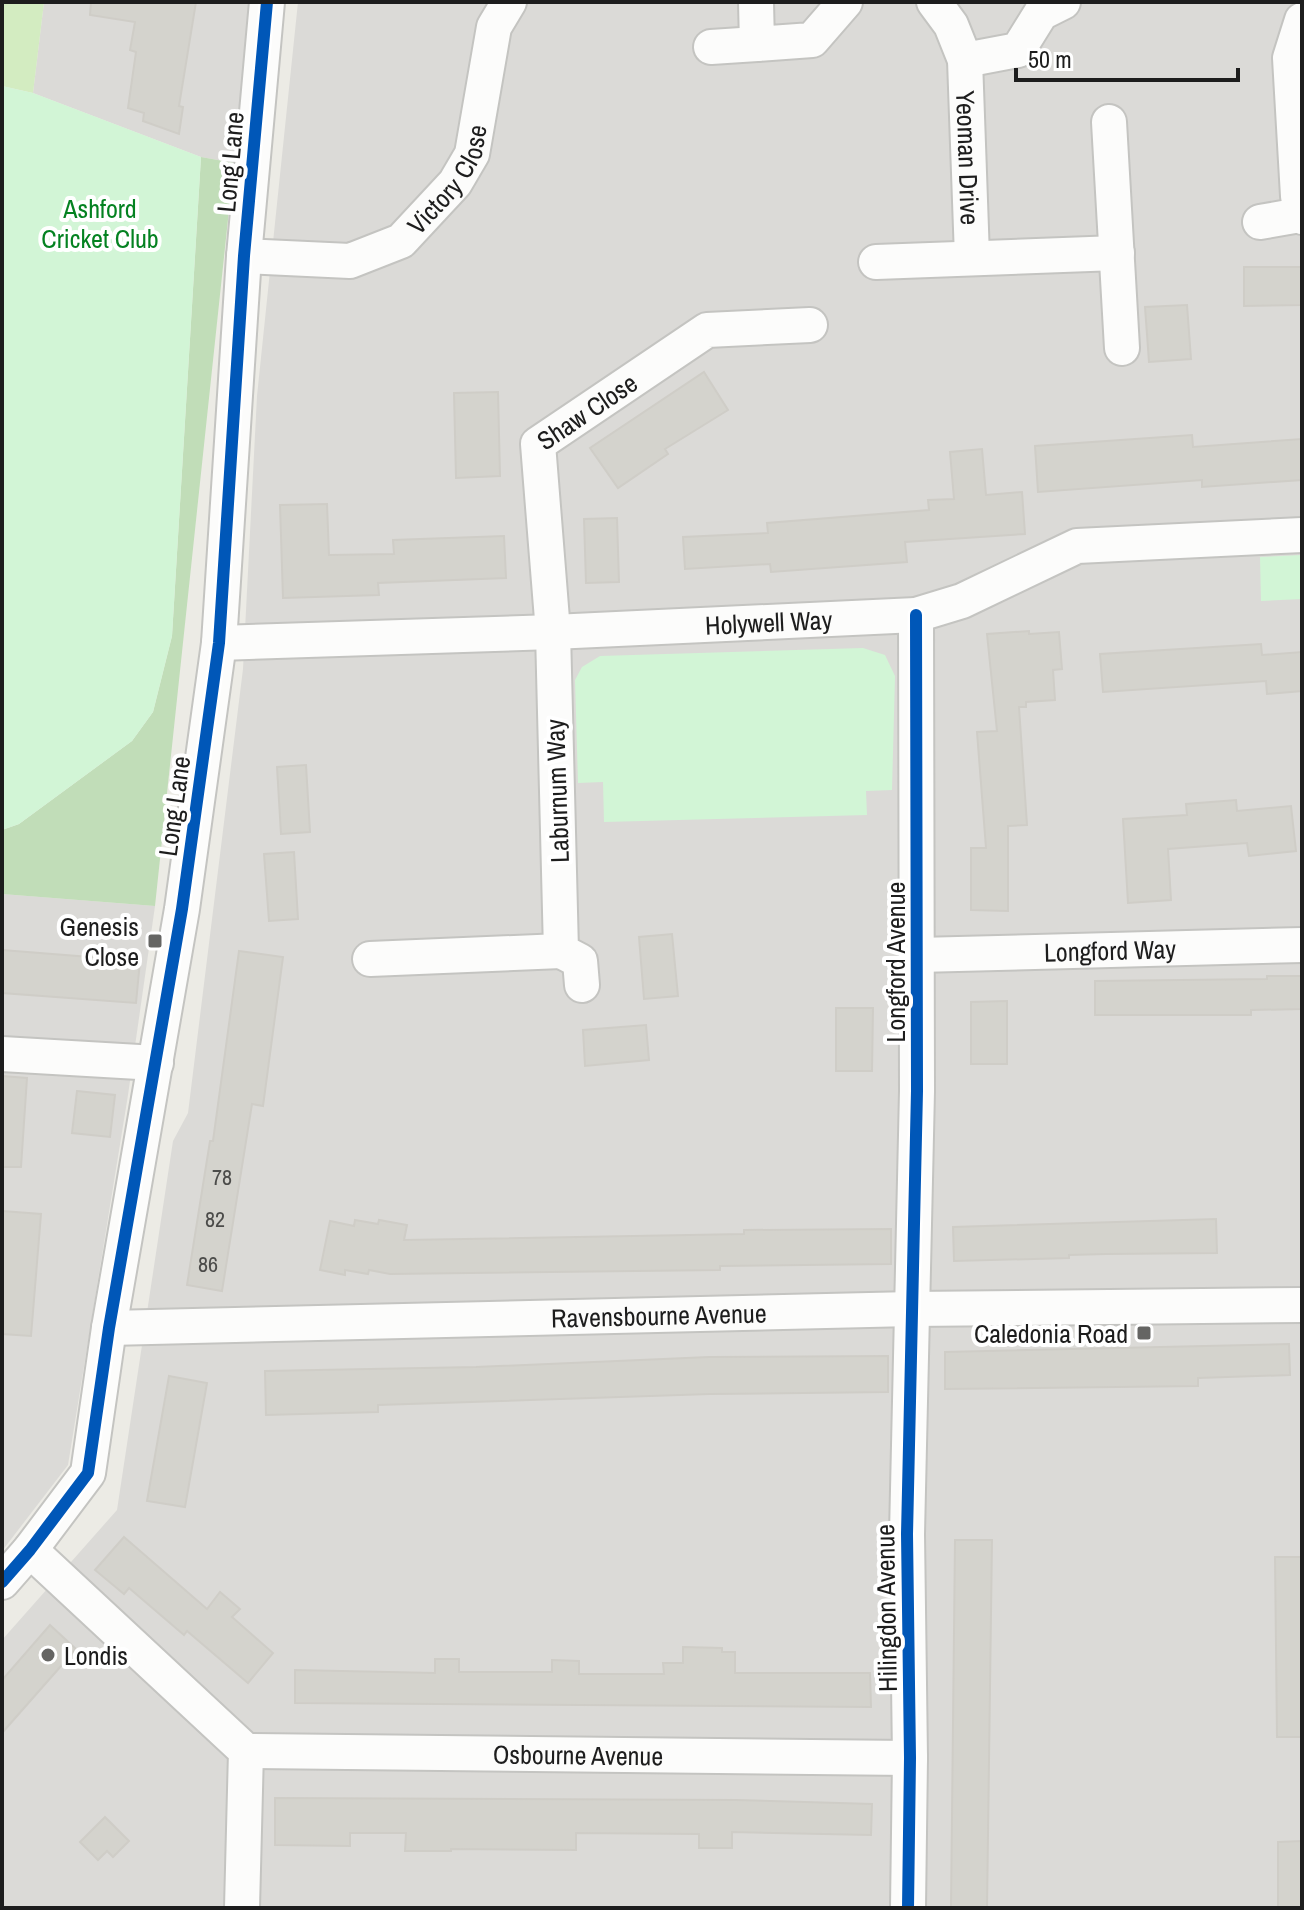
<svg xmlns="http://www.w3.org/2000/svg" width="1304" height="1910" viewBox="0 0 1304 1910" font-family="'Archivo Narrow',sans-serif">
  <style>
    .residential { fill: #dbdad7 }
    .grass { fill: #d3ecc1 }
    .forest { fill: #c1ddb8 }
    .park { fill: #d2f5d6 }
    .building { fill: #d4d3cd; stroke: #cfcdc7; stroke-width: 2 }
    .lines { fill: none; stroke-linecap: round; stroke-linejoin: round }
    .minor-casing { stroke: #c4c4c1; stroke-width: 38 }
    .minor { stroke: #fcfcfb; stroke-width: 34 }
    .cycleway-casing { stroke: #fff; stroke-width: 17 }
    .cycleway { stroke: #0057b8; stroke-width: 12 }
    .poi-dot { fill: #656563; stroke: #fff; stroke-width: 3 }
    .labels { text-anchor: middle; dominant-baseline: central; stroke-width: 8; stroke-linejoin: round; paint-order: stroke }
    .number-label { font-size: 22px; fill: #4c4c4a }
    .street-label { font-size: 26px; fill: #1d1d1d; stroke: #fff }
    .park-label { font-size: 26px; fill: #048221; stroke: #fff }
    .poi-label { font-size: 26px; fill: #1d1d1d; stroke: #fff; text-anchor: end }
  </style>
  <rect width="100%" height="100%" fill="#ecebe5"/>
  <g class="residential">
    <polygon points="44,2 250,2 234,163 201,157 33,93"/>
    <polygon points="298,2 1302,2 1302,1908 2,1908 2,1640 117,1510 173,1141 188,1113 243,669 257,396"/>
    <polygon points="2,894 155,906 128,1095 68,1465 2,1551"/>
  </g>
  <polygon class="grass" points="7,2 44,2 33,93 2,86 2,5"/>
  <polygon class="forest" points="201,157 234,163 155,906 2,894 2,830 19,824 132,741 153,712 172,636"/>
  <g class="park">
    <polygon points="2,86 33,93 201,157 172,636 153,712 132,741 19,824 2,830"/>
    <polygon points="1302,555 1302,599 1261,601 1260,557"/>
    <polygon points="863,648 885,655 895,676 892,790 866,791 867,815 604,822 603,782 578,783 575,680 582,667 600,656"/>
  </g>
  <g class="building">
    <polygon points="91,2 196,2 179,106 183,107 179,134 143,121 144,113 128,108 136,52 130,50 135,22 90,15"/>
    <polygon points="1244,267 1302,267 1302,305 1244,306"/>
    <polygon points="1187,305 1191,359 1149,362 1145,307"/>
    <polygon points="704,372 728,410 665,449 668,454 618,488 590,448"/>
    <polygon points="498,392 500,476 456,478 454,393"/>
    <polygon points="1192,435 1193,447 1302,439 1302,480 1202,487 1202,480 1038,492 1035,446"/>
    <polygon points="982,449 986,495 1022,492 1025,534 905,542 907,562 771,572 770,564 685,569 683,537 768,533 767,523 929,510 928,500 954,499 950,452"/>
    <polygon points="327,504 329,555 394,554 393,540 504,536 506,578 378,583 379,595 283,598 280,505"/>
    <polygon points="617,518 619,582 586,583 584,519"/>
    <polygon points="1029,631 1029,634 1059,632 1062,669 1053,670 1055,700 1026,702 1026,707 1019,707 1027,825 1008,826 1008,911 971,910 971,848 986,848 977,732 997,731 987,634"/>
    <polygon points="1261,644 1262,655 1302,652 1302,691 1267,694 1266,681 1103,692 1100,654"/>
    <polygon points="306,765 310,832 281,834 277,767"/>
    <polygon points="1236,800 1237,811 1291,806 1296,851 1249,856 1247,843 1168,849 1171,900 1128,903 1123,819 1187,815 1186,804"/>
    <polygon points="294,852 298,919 269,921 264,854"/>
    <polygon points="672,934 678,996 644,999 639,937"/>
    <polygon points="2,950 140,961 136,1003 2,993"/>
    <polygon points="239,951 283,957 263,1106 252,1104 222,1291 187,1285 210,1141 213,1141"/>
    <polygon points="1267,976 1302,976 1302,1009 1251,1010 1251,1015 1095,1015 1095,981 1267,979"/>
    <polygon points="1007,1001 1007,1064 971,1064 971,1002"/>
    <polygon points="836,1008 873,1008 872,1071 836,1071"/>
    <polygon points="646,1025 649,1060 585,1066 583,1030"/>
    <polygon points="2,1076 27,1078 21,1167 2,1167"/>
    <polygon points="77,1091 115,1095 110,1137 72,1133"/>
    <polygon points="2,1211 41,1214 31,1336 2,1334"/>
    <polygon points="1216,1219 1217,1253 1106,1254 1069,1255 1069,1258 954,1261 953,1227"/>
    <polygon points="355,1220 378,1224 379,1220 407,1225 404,1240 744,1234 744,1230 891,1229 891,1264 720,1266 720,1270 390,1274 369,1270 368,1274 345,1270 345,1275 320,1270 330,1221 354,1226"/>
    <polygon points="1289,1344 1290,1375 1198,1378 1198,1386 945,1389 945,1352"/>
    <polygon points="888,1356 888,1392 710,1394 378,1405 378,1412 266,1415 265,1371 476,1367 709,1357"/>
    <polygon points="169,1376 207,1383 185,1507 147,1501"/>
    <polygon points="124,1537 207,1609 220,1592 240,1609 232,1617 273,1653 248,1683 187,1631 184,1635 129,1588 124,1594 95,1570"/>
    <polygon points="955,1540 992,1540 987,1908 951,1908"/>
    <polygon points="1275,1557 1302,1557 1302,1737 1277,1737"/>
    <polygon points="50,1625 76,1649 2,1733 2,1680"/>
    <polygon points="683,1647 722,1648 722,1652 735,1652 735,1673 870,1673 871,1707 295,1703 295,1670 435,1673 435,1659 459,1659 459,1672 552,1672 552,1660 579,1661 579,1674 664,1674 663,1663 683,1663"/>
    <polygon points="275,1798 736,1800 872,1804 871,1835 732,1832 732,1848 699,1848 699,1834 576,1833 576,1850 451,1849 451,1851 405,1851 406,1833 350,1833 350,1846 275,1845"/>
    <polygon points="105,1817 129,1841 113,1857 107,1851 98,1860 80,1842"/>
    <polygon points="1302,1841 1302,1908 1278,1908 1278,1842"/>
  </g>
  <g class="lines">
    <g class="minor-casing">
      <g id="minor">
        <polyline points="756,2 757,44 812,40 845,2"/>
        <path id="s1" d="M934 2 951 25 965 60 972 257"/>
        <polyline points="1302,20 1290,58 1298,196 1302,217"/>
        <polyline points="711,47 757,44"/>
        <polyline points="965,60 1018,50 1041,13 1063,2"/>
        <polyline points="1109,122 1122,348"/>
        <polyline points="1260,222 1300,215"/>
        <path id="s2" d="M244 256 350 261 401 241 455 183 472 154 494 27 509 2"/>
        <polyline points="876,262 1117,253"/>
        <path id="s3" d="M219 643 553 632 916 615 962 601 1077 546 1302 535"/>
        <path id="s4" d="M918 955 1302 945"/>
        <polyline points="370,959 561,951"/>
        <path id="s5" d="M582 985 580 961 561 951 553 632 538 444 707 330 810 325"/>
        <polyline points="2,1054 156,1063"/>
        <path id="s6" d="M109 1328 912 1309 1302 1305"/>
        <polyline points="30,1550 246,1751 242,1908"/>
        <polyline points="2,1582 30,1550 88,1473 109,1328 182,909 219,643 244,256 267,2"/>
        <path id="s7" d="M246 1751 910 1758"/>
        <polyline points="908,1908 910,1758 907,1534 917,1091 916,615"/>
      </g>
    </g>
    <use href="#minor" class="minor"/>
    <g class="cycleway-casing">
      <g id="cycleway">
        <polyline points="2,1582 30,1550 88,1473 109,1328 182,909 219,643 244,256 267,2"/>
        <polyline points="908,1908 910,1758 907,1534 917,1091 916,615"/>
      </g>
    </g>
    <use href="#cycleway" class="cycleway"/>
  </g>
  <g class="poi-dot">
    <rect x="147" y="933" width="16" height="16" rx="4"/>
    <rect x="1136" y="1325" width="16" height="16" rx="4"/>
    <circle cx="48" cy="1655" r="8"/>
  </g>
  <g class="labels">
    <g class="number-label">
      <text x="222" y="1177">78</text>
      <text x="215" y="1219">82</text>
      <text x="208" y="1264">86</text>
    </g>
    <g class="street-label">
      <text stroke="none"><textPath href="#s1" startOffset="164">Yeoman Drive</textPath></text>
      <text transform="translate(230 162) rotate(-85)">Long Lane</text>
      <text stroke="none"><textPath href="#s2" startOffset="240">Victory Close</textPath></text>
      <text stroke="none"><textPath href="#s5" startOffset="612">Shaw Close</textPath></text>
      <text stroke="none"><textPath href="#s3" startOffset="550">Holywell Way</textPath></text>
      <text transform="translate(557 791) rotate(-92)">Laburnum Way</text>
      <text transform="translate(174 806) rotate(-82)">Long Lane</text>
      <text stroke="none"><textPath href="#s4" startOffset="192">Longford Way</textPath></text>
      <text transform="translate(895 962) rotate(-90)">Longford Avenue</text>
      <text stroke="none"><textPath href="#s6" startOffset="550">Ravensbourne Avenue</textPath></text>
      <text transform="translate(886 1608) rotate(-91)">Hilingdon Avenue</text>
      <text stroke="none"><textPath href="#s7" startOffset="332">Osbourne Avenue</textPath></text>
    </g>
    <g class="park-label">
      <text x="100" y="208">Ashford<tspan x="100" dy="30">Cricket Club</tspan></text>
    </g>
    <g class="poi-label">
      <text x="139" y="926">Genesis<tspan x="139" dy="30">Close</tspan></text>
      <text x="1128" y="1333">Caledonia Road</text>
      <text x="64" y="1655" text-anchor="start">Londis</text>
    </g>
  </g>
  <rect width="1304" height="1910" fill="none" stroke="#1d1d1d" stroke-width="8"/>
  <path d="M1016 68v12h222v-12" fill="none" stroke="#1d1d1d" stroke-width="4"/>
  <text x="1028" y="68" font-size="24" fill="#1d1d1d" stroke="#ffffff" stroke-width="6" paint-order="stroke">50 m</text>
</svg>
